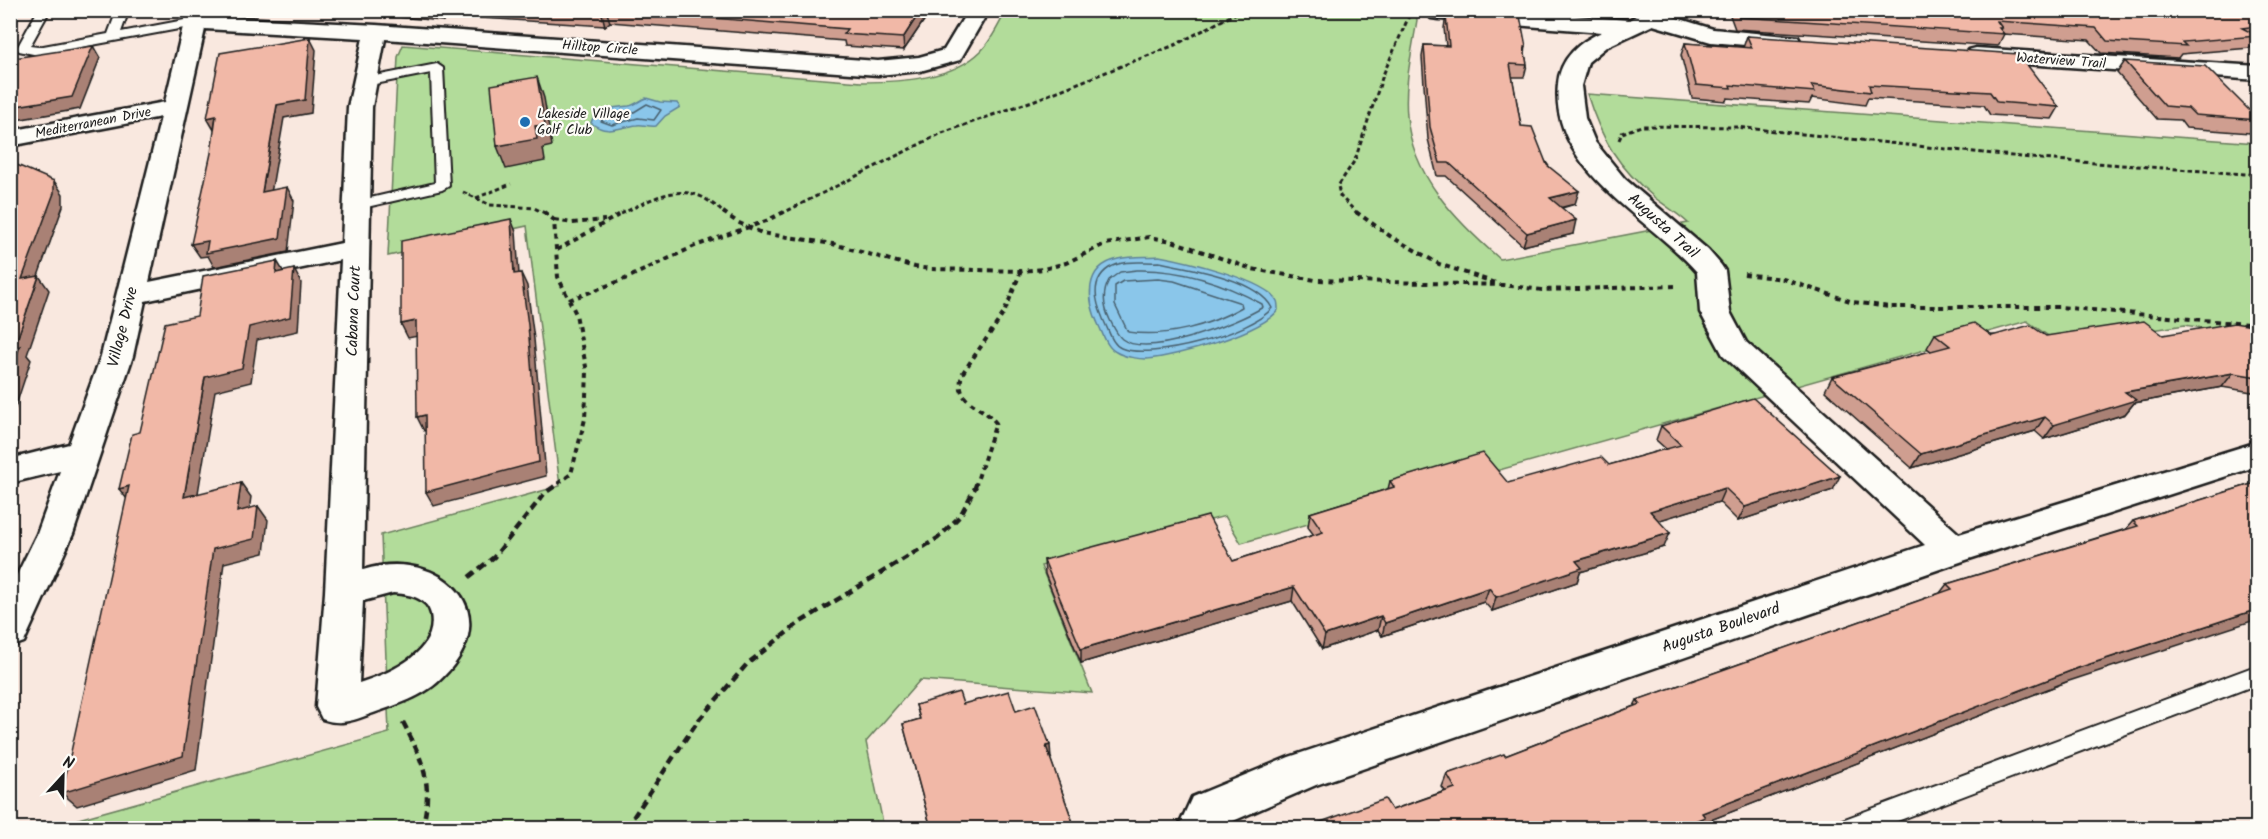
<svg xmlns="http://www.w3.org/2000/svg" width="2268" height="839" viewBox="0 0 2268 839" font-family="Kalam,sans-serif">
  <style>
    .green { fill: #b2dc9a; stroke: #677c5b; stroke-width: 1.5 }
    .water { fill: #8ac6ea; stroke: #5e8298; stroke-width: 1.5 }
    .lines { fill: none; stroke-linecap: round; stroke-linejoin: round }
    .shore { stroke: #48606e; stroke-width: 1.5 }
    .lane-casing { stroke: #1c1c1c; stroke-width: 4 }
    .street-casing { stroke: #1c1c1c; stroke-width: 5 }
    .path-far2 { stroke: #1c1c1c; stroke-width: 3; stroke-dasharray: 4.5 3; stroke-linecap: butt }
    .path-far1 { stroke: #1c1c1c; stroke-width: 4; stroke-dasharray: 5 4.5; stroke-linecap: butt }
    .path { stroke: #1c1c1c; stroke-width: 4.5; stroke-dasharray: 8 5; stroke-linecap: butt }
    .lane { fill: #fdfcf7; fill-rule: evenodd }
    .street { fill: #fdfcf7; fill-rule: evenodd }
    .wall { fill: #cf9e90; stroke: #1c1c1c; stroke-width: 1.5 }
    .shaded-wall { fill: #a98175; stroke: #1c1c1c; stroke-width: 1.5 }
    .building { fill: #f1b8a7; stroke: #1c1c1c; stroke-width: 1.5 }
    .poi-dot { fill: #1f6fb2; stroke: #fdfcf7; stroke-width: 2 }
    .labels { text-anchor: middle; dominant-baseline: central; stroke-width: 4.5; stroke-linejoin: round; paint-order: stroke }
    .far-street-label { font-size: 14px; fill: #1c1c1c; stroke: #fdfcf7 }
    .far-poi-label { font-size: 14px; fill: #1c1c1c; stroke: #fdfcf7; text-anchor: start }
    .street-label { font-size: 16px; fill: #1c1c1c; stroke: #fdfcf7 }
  </style>
  <rect width="100%" height="100%" fill="#f9e8df"/>
  <filter id="ink" filterUnits="userSpaceOnUse"><feTurbulence type="fractalNoise" baseFrequency=".0167" numOctaves="2"/><feDisplacementMap in="SourceGraphic" scale="12" xChannelSelector="R" yChannelSelector="G"/><feConvolveMatrix kernelMatrix="1 2 1 2 8 2 1 2 1" color-interpolation-filters="sRGB"/></filter>
  <g filter="url(#ink)">
    <path class="green" d="M1006 11H1416L1417 20C1412 51 1404 84 1407 116 1412 176 1456 221 1500 259L1688 223C1678 214 1666 206 1655 198 1618 167 1601 139 1587 94L2257 143V337L2185 325 2060 344 2027 321 1241 543 1225 516 1041 566 1092 693 920 680 866 742 884 828H46L389 733 381 535 560 486 527 226 388 256 398 57 403 45 861 82C900 82 952 80 981 51 992 40 999 24 1006 11Z"/>
    <g class="water">
      <path d="M646 98 660 102 677 103 680 107 665 116 656 126C649 127 643 124 637 125 619 127 608 136 591 123 595 107 615 108 629 106 635 105 640 100 646 98Z"/>
      <path d="M1159 256C1182 260 1267 280 1277 301 1278 303 1278 307 1278 310 1263 332 1176 357 1147 359 1139 359 1124 357 1116 352 1107 348 1103 334 1099 326 1087 301 1083 267 1118 259 1131 256 1146 257 1159 256Z"/>
    </g>
    <g class="lines">
      <g class="shore">
        <polygon points="647,104 661,110 654,120 638,118 612,125 601,121 606,116 634,112"/>
        <path d="M1159 262C1189 268 1257 279 1272 308 1253 333 1151 361 1121 348 1114 345 1111 337 1108 330 1099 311 1086 283 1109 268 1123 259 1144 263 1159 262Z"/>
        <path d="M1137 270C1181 269 1224 283 1262 304L1263 307C1238 323 1148 359 1122 339 1117 335 1113 326 1110 320 1103 306 1102 293 1109 280L1120 272Z"/>
        <path d="M1158 279 1174 281 1241 303 1242 307C1209 326 1166 338 1128 332L1115 305V286L1123 281Z"/>
      </g>
      <g class="lane-casing">
        <g id="lane">
          <polygon points="38,10 50,10 30,46 38,47 108,34 117,10 129,10 121,32 195,18 201,22 195,26 38,55 19,51 17,48"/>
          <polygon points="437,64 443,68 449,186 442,190 358,209 353,208 351,205 353,202 435,183 431,73 365,86 359,82 365,78"/>
          <polygon points="2258,665 2258,684 1879,828 1839,828 1842,820"/>
        </g>
      </g>
      <g class="street-casing">
        <g id="street">
          <path d="M187 10H209L207 16 376 25 878 61 919 57 944 50 968 10H989L960 60 920 71 878 75 385 39 372 107 363 570C439 546 509 611 443 677 426 695 402 703 379 711 358 718 344 727 322 719L316 707 325 592 341 260 145 301 133 356 73 534 24 642 10 647V589L37 534 60 471 10 483V459L69 444 101 356 161 117 10 146V131L165 102ZM205 29 363 38 348 107 342 243 149 282ZM393 593C408 594 427 597 431 614 439 653 388 674 359 683L363 601Z"/>
          <path d="M1430 10H1493L1629 20 1646 10H1670L1667 15 1713 29 1798 37 1801 42 1798 47 1790 49 1711 42 1653 25 1606 47 1588 62 1581 86 1585 118 1595 142 1625 179 1708 250 1721 265 1725 271 1730 312 1746 342 1959 534 2258 442V466L1966 560 1316 785 1224 825 1222 828H1178L1192 797 1289 757 1925 545 1723 355 1700 312 1697 272C1650 218 1549 170 1558 84 1560 58 1580 41 1602 32L1439 19 1431 18 1428 13Z"/>
          <polygon points="1976,48 2258,66 2258,80 1968,60 1965,55 1968,50"/>
        </g>
      </g>
      <g class="path-far2">
        <polyline points="1258,10 1279,13 1304,10"/>
        <polyline points="1619,140 1622,133 1641,126 1736,127 2041,159 2258,175"/>
        <polyline points="463,192 490,205 534,208 547,214"/>
        <polyline points="476,198 511,184"/>
        <path d="M621 214C646 202 674 184 702 197 710 201 718 208 725 214"/>
        <polyline points="781,214 942,133 1035,100 1175,45 1242,10"/>
        <polyline points="1358,214 1340,196 1338,186 1355,160 1383,75 1409,16"/>
      </g>
      <g class="path-far1">
        <polyline points="544,212 554,220 558,277 576,314 587,372 585,419 571,474 553,487"/>
        <polyline points="723,212 737,222 762,233 833,244 915,267 931,269 1021,271 1044,269 1066,263 1105,244 1149,237 1172,241 1252,269 1315,280 1503,285 1542,290 1678,286"/>
        <polyline points="1356,212 1390,236 1439,264 1496,283"/>
        <polyline points="554,220 572,223 605,220"/>
        <polyline points="557,250 624,212"/>
        <polyline points="1744,274 1783,279 1853,302 1889,307 2059,307 2258,325"/>
        <polyline points="569,300 625,279 695,246 766,221 784,212"/>
        <path d="M975 487 996 423C981 403 954 405 962 374L1004 313 1021 271"/>
      </g>
      <g class="path">
        <polyline points="469,577 494,557 545,493 555,486"/>
        <path d="M403 722C423 761 434 784 422 828"/>
        <polyline points="626,828 697,722 747,664 799,623 938,538 960,516 976,486"/>
      </g>
      <use href="#lane" class="lane"/>
      <use href="#street" class="street"/>
    </g>
    <g class="wall">
      <polygon points="315,10 926,10 927,16 904,50 845,46 844,41 610,22 605,26 450,16 443,21"/>
      <polygon points="1728,10 2242,10 2258,19 2258,38 2250,48 2181,54 2178,58 2101,53 2089,40 2004,34 1998,46 1735,29"/>
      <polygon points="1455,11 1526,47 1525,53 1527,65 1524,77 1512,77 1521,126 1575,204 1562,208 1573,234 1523,246 1446,176 1437,176 1428,139 1422,57 1424,45 1446,46 1444,28 1446,16 1454,16"/>
      <polygon points="1747,36 2059,107 2052,119 1990,115 1984,105 1868,98 1865,105 1812,98 1809,104 1727,98 1726,101 1692,98 1681,55 1685,43 1743,48"/>
      <polygon points="2125,61 2258,119 2258,122 2250,133 2186,128 2180,120 2157,119 2117,73"/>
      <polygon points="2258,327 2258,393 2222,387 2134,403 2125,414 2044,439 2035,431 1912,468 1825,391 1832,377 1931,351 1927,348 1935,334 2046,336 2163,335"/>
      <polygon points="1661,426 1833,490 1738,521 1719,502 1659,520 1664,547 1580,572 1577,582 1492,611 1484,602 1382,636 1378,630 1322,649 1292,601 1081,663 1045,574 1044,560 1233,561 1314,535 1308,527 1310,513 1388,489 1390,481 1508,483 1609,465 1666,449 1656,440"/>
      <polygon points="2258,482 2066,682 1700,824 1697,828 1304,828 1392,810 1445,791 1442,787 1447,774 1505,756 1634,706 1637,700 1940,593 1947,584 2126,529 2133,521"/>
      <polygon points="963,704 1016,711 1051,758 1050,758 1075,828 931,828 903,724 920,719 916,705"/>
    </g>
    <g class="shaded-wall">
      <polygon points="439,10 448,10 450,16 443,21"/>
      <polygon points="606,10 610,22 605,26 602,14"/>
      <polygon points="921,10 926,10 927,16 904,50 903,38"/>
      <polygon points="310,38 316,50 311,113 284,118 269,205 262,192 277,105"/>
      <polygon points="93,46 100,58 80,109 10,121 10,107"/>
      <polygon points="537,77 544,98 552,146 543,148 545,161 506,169 497,146 535,126"/>
      <polygon points="216,116 214,130 207,118"/>
      <polygon points="54,181 63,194 63,206 32,293 22,279"/>
      <polygon points="287,187 294,201 288,252 214,267 208,256 200,257 191,244"/>
      <polygon points="1579,191 1575,204 1547,211 1550,198"/>
      <polygon points="511,219 516,232 520,288 514,274"/>
      <polygon points="1576,220 1573,234 1523,246 1527,233"/>
      <polygon points="277,261 285,274 276,273"/>
      <polygon points="294,269 301,283 298,331 257,340 251,382 215,391 195,511 184,497 205,377"/>
      <polygon points="521,273 527,286 534,339 546,476 434,506 426,492"/>
      <polygon points="39,276 49,290 27,355 31,360 10,423 10,375 14,348"/>
      <polygon points="416,321 423,335 408,338 401,324"/>
      <polygon points="2233,373 2222,387 2134,403 2125,414 2044,439 2054,425 2125,392"/>
      <polygon points="425,415 432,429 424,431 417,417"/>
      <polygon points="2045,417 2035,431 1912,468 1921,454"/>
      <polygon points="1840,476 1833,490 1738,521 1745,507"/>
      <polygon points="241,483 251,497 247,525 237,512"/>
      <polygon points="129,486 130,503 119,489"/>
      <polygon points="1725,488 1719,502 1644,525 1650,511"/>
      <polygon points="258,506 268,520 264,553 224,563 196,770 77,806 62,793 213,549"/>
      <polygon points="1670,533 1664,547 1580,572 1577,582 1492,611 1496,597 1576,561"/>
      <polygon points="1294,587 1292,601 1081,663 1081,649"/>
      <polygon points="1489,588 1484,602 1382,636 1385,623"/>
      <polygon points="2258,609 2258,619 2066,682 1700,824 1697,828 1677,828 1702,813 2078,668"/>
      <polygon points="1381,616 1378,630 1322,649 1325,635"/>
      <polygon points="1050,745 1051,758 1047,760 1046,746"/>
    </g>
    <g class="building">
      <polygon points="542,10 606,10 602,14"/>
      <polygon points="614,10 921,10 903,38 843,34 847,29"/>
      <polygon points="1737,10 2242,10 2258,19 2258,26 2242,28 2258,36 2182,42 2186,46 2107,41 2096,28 1997,21 2002,28 1999,28 2004,34 1739,17"/>
      <polygon points="1455,11 1520,16 1526,47 1524,47 1527,65 1510,64 1521,126 1532,127 1547,165 1579,191 1550,198 1576,220 1527,233 1449,163 1440,163 1430,127 1424,45 1449,46 1446,16 1455,16"/>
      <polygon points="1747,36 2019,54 2059,107 1997,102 1990,92 1869,85 1871,92 1811,85 1815,92 1730,85 1731,88 1696,85 1685,43 1752,48"/>
      <polygon points="310,38 305,100 277,105 262,192 287,187 280,238 206,253 208,241 191,244 211,153 216,116 207,118 220,53"/>
      <polygon points="93,46 72,97 10,107 10,66 14,58"/>
      <polygon points="2125,61 2205,66 2258,119 2258,120 2195,115 2188,108 2165,106"/>
      <polygon points="537,77 545,125 535,126 537,139 497,146 491,85"/>
      <polygon points="10,162 54,181 54,193 22,279 39,276 14,348 20,346 10,375"/>
      <polygon points="511,219 514,274 521,273 528,325 539,462 426,492 425,415 417,417 416,321 401,324 401,241"/>
      <polygon points="277,261 276,273 294,269 290,317 249,327 242,368 205,377 184,497 241,483 237,512 258,506 254,539 213,549 183,756 62,793 129,486 119,489 132,434 140,432 165,323 197,316 203,276"/>
      <polygon points="2144,321 2163,335 2234,323 2258,327 2258,377 2233,373 2125,392 2136,400 2054,425 2045,417 1921,454 1832,377 1950,346 1935,334 1974,323 1992,336 2030,325 2046,336"/>
      <polygon points="1753,398 1840,476 1745,507 1725,488 1650,511 1670,533 1576,561 1582,568 1496,597 1489,588 1385,623 1381,616 1325,635 1294,587 1081,649 1044,560 1208,516 1233,561 1323,532 1310,513 1394,487 1390,481 1483,453 1508,483 1601,457 1609,465 1681,445 1661,426"/>
      <polygon points="2258,482 2258,609 2078,668 1702,813 1705,817 1677,828 1304,828 1385,799 1392,810 1455,788 1447,774 1504,754 1505,756 1640,704 1637,700 1952,589 1947,584 2138,526 2133,521"/>
      <polygon points="1009,691 1016,711 1035,705 1050,745 1046,746 1075,828 931,828 903,724 920,719 916,705 959,692 963,704"/>
    </g>
  </g>
  <circle class="poi-dot" cx="525" cy="122" r="6"/>
  <g class="labels">
    <g class="far-street-label">
      <text transform="translate(600 48) rotate(4)">Hilltop Circle</text>
      <text transform="translate(2061 61) rotate(4)">Waterview Trail</text>
      <text transform="translate(93 123) rotate(-11)">Mediterranean Drive</text>
    </g>
    <g class="far-poi-label">
      <text x="537" y="114">Lakeside Village<tspan x="537" dy="16">Golf Club</tspan></text>
    </g>
    <g class="street-label">
      <text transform="translate(1663 226) rotate(42)">Augusta Trail</text>
      <text transform="translate(354 311) rotate(-88)">Cabana Court</text>
      <text transform="translate(123 327) rotate(-76)">Village Drive</text>
      <text transform="translate(1721 628) rotate(-19)">Augusta Boulevard</text>
    </g>
  </g>
  <rect width="2268" height="839" fill="none" stroke="#fdfcf7" stroke-width="36"/>
  <rect x="18" y="18" width="2232" height="803" fill="none" stroke="#1c1c1c" stroke-width="2" filter="url(#ink)"/>
  <g transform="translate(63 776) rotate(22)" stroke="#fdfcf7" stroke-width="4.5" paint-order="stroke">
  <path d="M0-4.5L10 22L0 15L-10 22Z" fill="#1c1c1c"/>
  <text y="-9" font-size="16" font-weight="bold" text-anchor="middle" fill="#1c1c1c">N</text>
  </g>
</svg>
